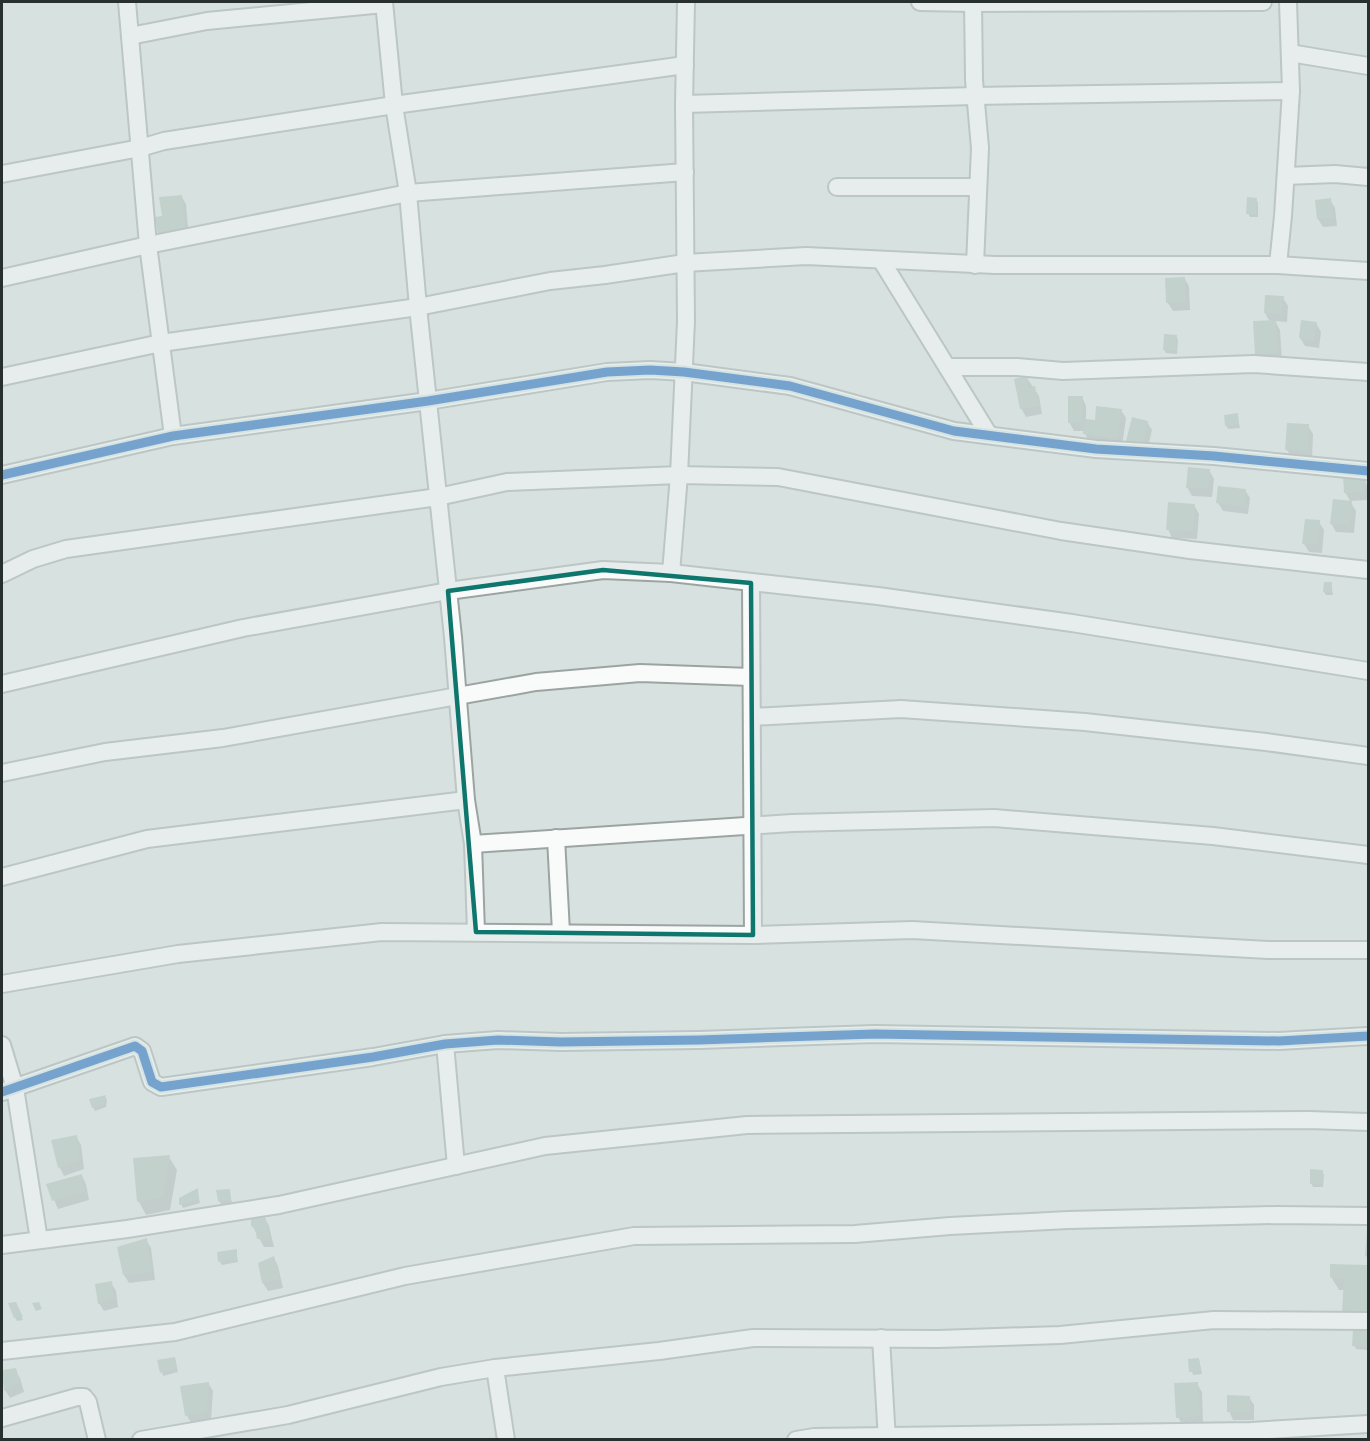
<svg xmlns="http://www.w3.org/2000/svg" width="1370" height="1441" viewBox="0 0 1370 1441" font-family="'Roboto Condensed',sans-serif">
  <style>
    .shadow { fill: #0003 }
    .building { fill: #a8bdb3 }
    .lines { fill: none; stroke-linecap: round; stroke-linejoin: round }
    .street-casing { stroke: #9ca4a2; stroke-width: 20 }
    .street { stroke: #f9fbfa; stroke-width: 16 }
    .cycleway-casing { stroke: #d2e6e4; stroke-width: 13 }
    .cycleway { stroke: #0057b8; stroke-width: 9 }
    .marked { fill: none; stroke: #0f766e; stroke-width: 4.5; stroke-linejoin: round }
  </style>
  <rect width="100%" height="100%" fill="#d7e2e0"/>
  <g class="shadow">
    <polygon points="181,196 186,204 189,237 165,243 164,217"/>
    <polygon points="1256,199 1258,203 1258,217 1250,217 1248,213"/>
    <polygon points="1330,200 1335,208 1337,226 1323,227 1318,219"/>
    <polygon points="1184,278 1189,286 1190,310 1173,311 1168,303 1167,279"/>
    <polygon points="1283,298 1288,306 1287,322 1275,321 1280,330 1282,361 1261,362 1257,354 1270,322 1265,313"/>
    <polygon points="1316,323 1321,332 1319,348 1305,346 1300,338"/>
    <polygon points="1176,336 1178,340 1177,354 1166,353 1164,350"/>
    <polygon points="1027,378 1039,396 1042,414 1026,417 1021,408"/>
    <polygon points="1082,397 1086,406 1086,421 1096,422 1121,410 1126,418 1122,446 1089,442 1084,431 1074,431 1069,422"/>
    <polygon points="1237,415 1240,428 1228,429 1226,425"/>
    <polygon points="1147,422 1152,430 1147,452 1133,449 1128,441"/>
    <polygon points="1308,426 1313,434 1312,459 1292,458 1287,450"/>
    <polygon points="1209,470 1214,479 1212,497 1192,496 1187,487"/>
    <polygon points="1365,482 1368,487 1368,500 1350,501 1356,511 1354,533 1336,532 1331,523 1351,503 1345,492"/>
    <polygon points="1245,490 1250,498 1248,514 1223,511 1218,503"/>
    <polygon points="1194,505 1199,514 1197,539 1172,538 1168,529"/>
    <polygon points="1319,522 1324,530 1322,553 1309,552 1304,544"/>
    <polygon points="1331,583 1333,595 1326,595 1324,592"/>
    <polygon points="105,1097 107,1100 106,1107 95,1111 93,1107"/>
    <polygon points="76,1136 81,1145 84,1169 64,1176 60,1168 53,1141"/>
    <polygon points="169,1157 177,1170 170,1210 146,1215 139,1202 134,1160"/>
    <polygon points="1322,1171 1324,1175 1323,1187 1313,1187 1311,1183"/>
    <polygon points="82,1176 86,1184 89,1200 58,1209 48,1185"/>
    <polygon points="197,1190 200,1203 183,1208 181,1204"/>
    <polygon points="229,1190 232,1203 221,1204 219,1201"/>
    <polygon points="265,1218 269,1226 274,1247 264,1247 252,1225"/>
    <polygon points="146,1240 151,1248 155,1280 129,1283 124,1275"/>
    <polygon points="236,1250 238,1262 222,1265 220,1262"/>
    <polygon points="274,1258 278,1266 283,1288 268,1291 263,1283"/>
    <polygon points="1332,1265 1368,1267 1368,1326 1351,1325 1344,1312 1345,1290 1339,1290 1331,1277"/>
    <polygon points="111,1283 116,1291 118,1307 104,1311 99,1303"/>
    <polygon points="15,1303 23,1320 17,1321 15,1317"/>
    <polygon points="1368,1332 1368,1350 1356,1349 1354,1345"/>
    <polygon points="175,1359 178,1372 163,1376 159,1361"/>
    <polygon points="1199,1359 1202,1374 1193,1375 1189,1361"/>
    <polygon points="15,1370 20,1378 24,1392 10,1398 5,1390 2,1372"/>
    <polygon points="208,1383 213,1391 211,1420 192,1424 187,1416"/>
    <polygon points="1197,1384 1202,1392 1203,1424 1183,1426 1178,1417"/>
    <polygon points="1249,1397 1254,1405 1254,1420 1233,1420 1229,1411"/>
  </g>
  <g class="building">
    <polygon points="182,195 185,228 158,235 155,217 162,216 159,197"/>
    <polygon points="1247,197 1257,198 1256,214 1246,214"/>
    <polygon points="1331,198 1333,218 1317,219 1315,200"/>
    <polygon points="1185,277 1186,302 1166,303 1165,278"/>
    <polygon points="1265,295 1284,296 1282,314 1264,313"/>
    <polygon points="1276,320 1278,353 1255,355 1253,321"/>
    <polygon points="1301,320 1317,322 1314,341 1299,338"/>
    <polygon points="1164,334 1177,335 1176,351 1163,350"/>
    <polygon points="1027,376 1029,387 1035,386 1039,406 1020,409 1014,379"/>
    <polygon points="1068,396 1083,396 1082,423 1068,423"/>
    <polygon points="1096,406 1122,409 1118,439 1083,434 1085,419 1095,420"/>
    <polygon points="1238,413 1239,424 1225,426 1224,415"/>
    <polygon points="1132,417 1148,421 1143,445 1126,441"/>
    <polygon points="1287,423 1309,424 1308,451 1285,450"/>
    <polygon points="1188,467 1210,469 1208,489 1186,488"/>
    <polygon points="1343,475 1366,480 1364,492 1344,493"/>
    <polygon points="1218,486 1246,489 1244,506 1216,503"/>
    <polygon points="1333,499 1352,501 1350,525 1330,524"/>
    <polygon points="1168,502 1195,504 1193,531 1166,530"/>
    <polygon points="1305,519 1320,520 1318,545 1302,544"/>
    <polygon points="1324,582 1332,582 1332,592 1323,592"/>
    <polygon points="106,1095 104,1104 92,1108 89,1099"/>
    <polygon points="77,1135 80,1161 58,1168 51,1140"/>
    <polygon points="170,1155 163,1198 137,1202 133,1158"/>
    <polygon points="1310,1169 1323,1170 1322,1184 1310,1184"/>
    <polygon points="82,1174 85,1192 52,1201 46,1184"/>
    <polygon points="198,1188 199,1199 179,1205 179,1198"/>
    <polygon points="230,1189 231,1200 218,1201 216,1190"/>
    <polygon points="265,1216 270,1239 257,1239 255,1229 251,1226 251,1218"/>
    <polygon points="1367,1231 1368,1231 1368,1257 1365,1256"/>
    <polygon points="147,1238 152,1272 123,1275 117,1247"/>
    <polygon points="237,1249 237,1259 218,1262 217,1252"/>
    <polygon points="274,1256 280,1280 262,1283 258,1263"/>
    <polygon points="1330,1264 1368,1265 1368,1313 1342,1312 1344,1278 1330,1277"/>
    <polygon points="112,1281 114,1299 98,1304 95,1284"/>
    <polygon points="16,1302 23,1317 14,1318 8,1303"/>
    <polygon points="39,1302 42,1309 36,1311 32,1303"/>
    <polygon points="1353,1329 1368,1330 1367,1347 1352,1346"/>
    <polygon points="175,1357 177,1368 160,1373 157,1360"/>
    <polygon points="1199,1358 1201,1371 1189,1372 1188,1359"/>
    <polygon points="16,1368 20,1383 4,1391 2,1370"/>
    <polygon points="209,1382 207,1412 185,1416 180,1386"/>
    <polygon points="1198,1382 1200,1416 1176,1418 1174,1383"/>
    <polygon points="1227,1395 1250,1396 1250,1412 1227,1412"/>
    <polygon points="1284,1436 1302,1436 1302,1440 1283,1440"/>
  </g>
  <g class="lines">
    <g class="street-casing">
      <g id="street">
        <polyline points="127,2 148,245 173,436"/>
        <polyline points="384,2 394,105 408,193 418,307 453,637 466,800 473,844 476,932"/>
        <polyline points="920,2 973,3 1263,2"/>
        <polyline points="973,2 974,80 980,148 975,265"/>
        <polyline points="130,36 207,21 384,4"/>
        <polyline points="1290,53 1368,66"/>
        <polyline points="684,104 975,96 1291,91"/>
        <polyline points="2,174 140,148 164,141 394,105 685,65"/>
        <polyline points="1286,176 1335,174 1368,177"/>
        <polyline points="837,187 978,187"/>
        <polyline points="881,260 989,435"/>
        <polyline points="1278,265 1283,216 1291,91 1288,2"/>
        <polyline points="2,278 148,245 408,193 685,172"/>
        <polyline points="947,367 1017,367 1063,371 1254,364 1368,372"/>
        <polyline points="2,377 161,343 418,307 550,281 605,275 685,263 806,256 995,265 1278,265 1368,271"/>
        <polyline points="2,475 173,436 428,401 607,372 650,370 684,372 790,386 954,431 1096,449 1214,456 1368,471"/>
        <polyline points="671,573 679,475 686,321 684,104 686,2"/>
        <polyline points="2,574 33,559 66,549 438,497 507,482 679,475 778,477 1061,531 1190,550 1368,570"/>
        <polyline points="751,583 753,935"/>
        <polyline points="2,684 243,628 448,591 603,570 671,573 878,596 1072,623 1368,671"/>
        <polyline points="752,717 901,709 1085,722 1266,742 1368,756"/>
        <polyline points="2,773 105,752 223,738 536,682 640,673 751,677"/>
        <polyline points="556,838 561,932"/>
        <polyline points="473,844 792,823 994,818 1213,836 1368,855"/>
        <polyline points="2,877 147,839 466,800"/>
        <polyline points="2,984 178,954 382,932 753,935 912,930 1268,950 1368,950"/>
        <polyline points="445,1044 456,1166"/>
        <polyline points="2,1045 15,1088 39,1240"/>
        <polyline points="2,1092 135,1046 142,1051 152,1082 161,1087 373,1057 445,1044 498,1040 561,1042 699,1040 875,1034 1279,1041 1368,1036"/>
        <polyline points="2,1245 127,1229 279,1205 545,1146 747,1125 1309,1120 1368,1122"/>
        <polyline points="881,1338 887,1440"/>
        <polyline points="2,1351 175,1332 405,1276 634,1236 855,1234 950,1226 1068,1220 1276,1215 1368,1216"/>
        <polyline points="495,1368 506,1440"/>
        <polyline points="2,1418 77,1397 84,1397 88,1402 97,1440"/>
        <polyline points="141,1440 288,1415 441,1377 495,1368 659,1351 753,1338 938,1339 1060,1335 1214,1320 1368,1321"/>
        <polyline points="796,1440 814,1437 1251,1431 1368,1424"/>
      </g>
    </g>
    <use href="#street" class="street"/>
    <g class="cycleway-casing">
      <g id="cycleway">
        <polyline points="2,475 173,436 428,401 607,372 650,370 684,372 790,386 954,431 1096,449 1214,456 1368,471"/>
        <polyline points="2,1092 135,1046 142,1051 152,1082 161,1087 373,1057 445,1044 498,1040 561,1042 699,1040 875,1034 1279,1041 1368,1036"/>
      </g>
    </g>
    <use href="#cycleway" class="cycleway"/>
  </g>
  <path d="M0 0H1370V1441H0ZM603 570 751 583 753 935 476 932 448 591Z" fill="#d7e2e0" fill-opacity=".55" fill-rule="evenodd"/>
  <path class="marked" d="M603 570 751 583 753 935 476 932 448 591Z"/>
  <rect width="1370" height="1441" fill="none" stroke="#28302f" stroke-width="6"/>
</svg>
